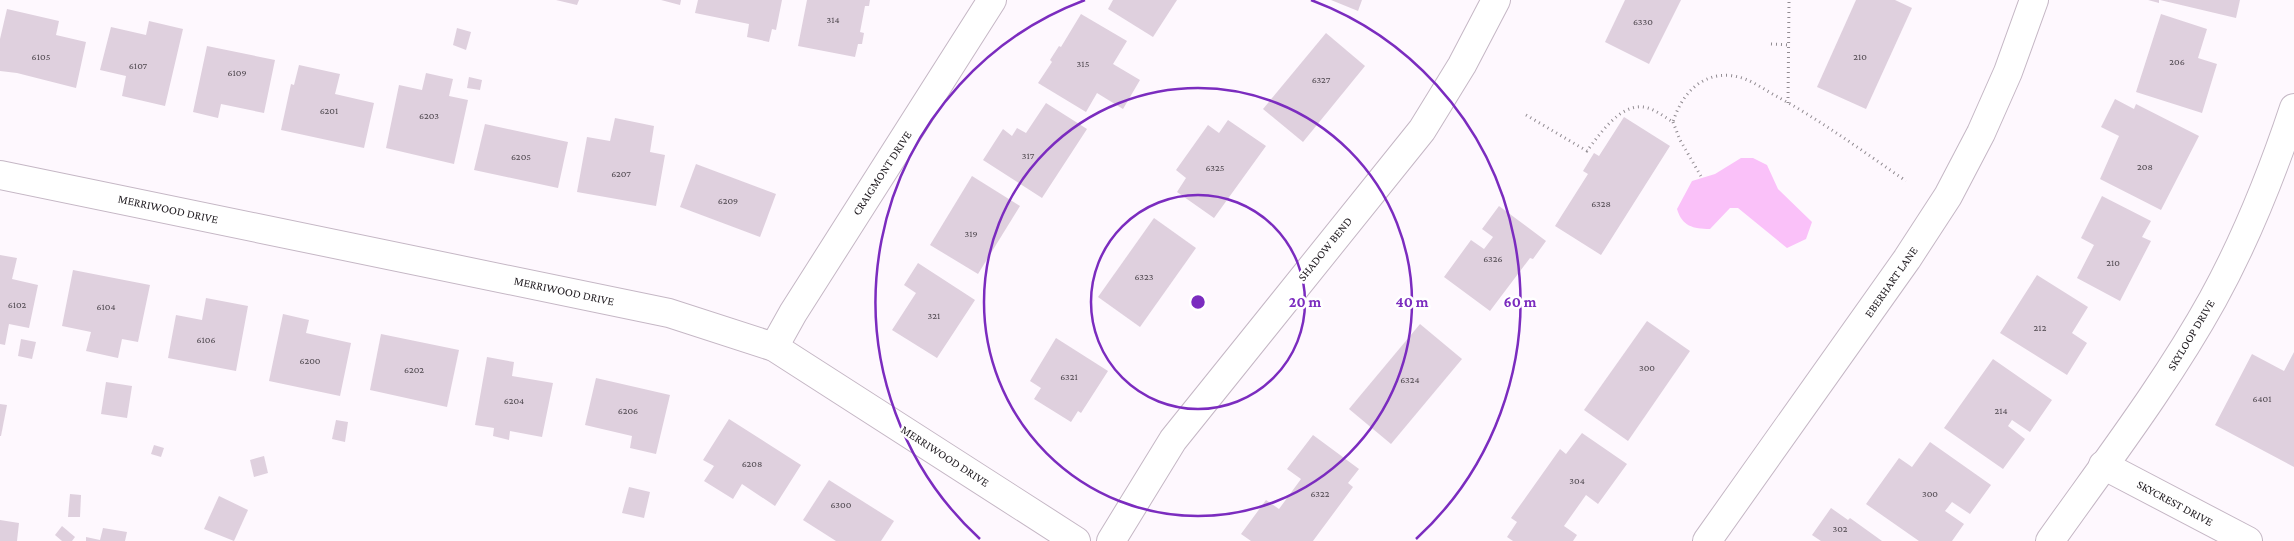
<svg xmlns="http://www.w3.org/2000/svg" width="2294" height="541" viewBox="0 0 2294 541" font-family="'Crimson Pro',serif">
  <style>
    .green { fill: #fac1f9 }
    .building { fill: #dfd0de }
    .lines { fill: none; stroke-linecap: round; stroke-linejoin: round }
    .minor-casing { stroke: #c5b7c5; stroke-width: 30 }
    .path { stroke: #928c92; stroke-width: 3; stroke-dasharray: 1 4; stroke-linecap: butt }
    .minor { stroke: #fff; stroke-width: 28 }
    .ring { fill: none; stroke: #7b2cbf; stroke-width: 2.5 }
    .labels { text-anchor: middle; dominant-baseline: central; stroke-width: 5; stroke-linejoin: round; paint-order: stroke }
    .number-label { font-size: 10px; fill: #504950 }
    .street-label { font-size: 12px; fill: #211c21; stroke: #fff }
    .centre { fill: #7b2cbf; stroke: #fff; stroke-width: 2.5 }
    .ring-label { font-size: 15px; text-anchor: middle; font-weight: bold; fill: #7b2cbf; stroke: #fff; stroke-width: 5; stroke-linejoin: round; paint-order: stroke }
  </style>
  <rect width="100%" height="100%" fill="#fef8fe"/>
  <path class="green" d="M1741 158H1753L1767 165 1778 189 1812 222 1806 239 1787 248 1738 208H1730L1710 229C1693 229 1682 226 1677 209L1692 181 1715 174Z"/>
  <g class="building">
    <polygon points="556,0 579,0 577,5"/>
    <polygon points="661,0 681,0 680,5"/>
    <polygon points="698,0 782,0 776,30 772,29 769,42 747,37 749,24 695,13"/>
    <polygon points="807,0 870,0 869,6 865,6 860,32 864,33 862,44 858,44 855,57 798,46"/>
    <polygon points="1113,0 1177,0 1153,37 1108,9"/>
    <polygon points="1331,0 1362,0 1358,11"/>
    <polygon points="1625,0 1681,0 1649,64 1605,42"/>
    <polygon points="1856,0 1895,0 1912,8 1866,109 1817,87"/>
    <polygon points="2148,0 2159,0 2159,3"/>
    <polygon points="2160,0 2240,0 2236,18"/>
    <polygon points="7,9 59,21 56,35 86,42 76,88 17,73 0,71 0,39"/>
    <polygon points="1081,14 1127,41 1113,64 1140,80 1123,109 1097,93 1086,112 1038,83 1052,62 1050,60 1059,46 1061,47"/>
    <polygon points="2161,14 2207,29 2198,58 2217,64 2202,113 2136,92"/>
    <polygon points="149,21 183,29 165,106 122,96 126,76 100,70 111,27 146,35"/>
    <polygon points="457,28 471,32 466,50 453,45"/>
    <polygon points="1326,33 1365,66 1303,142 1263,109"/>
    <polygon points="207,46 275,60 264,113 221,104 218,118 193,112"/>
    <polygon points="299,65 340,74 335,94 374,103 364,148 281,130 291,84 294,85"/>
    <polygon points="426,73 453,79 449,96 468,100 454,164 386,148 399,85 422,90"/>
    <polygon points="469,77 482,80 480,90 467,88"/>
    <polygon points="2115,99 2134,109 2136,104 2199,136 2161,210 2100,179 2119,136 2101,127"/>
    <polygon points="1046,103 1087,129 1042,198 983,160 1003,129 1012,136 1017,128 1026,133"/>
    <polygon points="1624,117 1670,146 1601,255 1555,226 1588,174 1583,171 1594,153 1599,156"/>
    <polygon points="615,118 654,126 650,152 665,155 656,206 577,192 587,137 610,141"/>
    <polygon points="1228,120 1266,146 1214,218 1177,192 1186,178 1176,170 1208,125 1219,133"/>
    <polygon points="485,124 568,142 558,188 474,170"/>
    <polygon points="696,164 776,194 760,237 680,207"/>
    <polygon points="972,176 1020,206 978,274 930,245"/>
    <polygon points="2102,196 2151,221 2142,237 2151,241 2120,301 2077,278 2094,245 2081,238"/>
    <polygon points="1499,206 1546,241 1533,259 1530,258 1490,311 1444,277 1471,240 1484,249 1493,237 1482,229"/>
    <polygon points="1154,218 1196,248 1140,327 1098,297"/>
    <polygon points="0,255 17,258 12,279 38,285 29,328 9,324 5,345 0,344"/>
    <polygon points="918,263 975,300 937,358 892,330 916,293 904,285"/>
    <polygon points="73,270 150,285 138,342 122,339 118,358 86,351 91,332 62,326"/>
    <polygon points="2037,275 2088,307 2072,333 2087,343 2067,375 2000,333"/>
    <polygon points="206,298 248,306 236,371 168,358 176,315 202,320"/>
    <polygon points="283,314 309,320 306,333 351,343 340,396 269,381"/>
    <polygon points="1647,321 1690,351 1628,441 1584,410"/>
    <polygon points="1420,324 1462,359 1391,444 1349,409"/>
    <polygon points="381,334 459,350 447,407 370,390"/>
    <polygon points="1056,338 1108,371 1081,413 1078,411 1071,422 1034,399 1041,388 1030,381"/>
    <polygon points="21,339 36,342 32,359 18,356"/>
    <polygon points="2294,352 2294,467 2215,425 2252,354 2284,371"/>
    <polygon points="487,357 514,362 512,376 553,383 542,437 510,431 509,440 493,436 494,428 475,425"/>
    <polygon points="1993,359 2052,400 2030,432 2012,420 2008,426 2025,439 2003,469 1944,428"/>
    <polygon points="596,378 670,395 656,454 630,448 632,436 585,425"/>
    <polygon points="106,382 132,386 127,418 101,414"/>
    <polygon points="0,404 7,405 1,436 0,436"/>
    <polygon points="729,419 801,465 775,506 742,484 733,499 704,481 714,466 703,460"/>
    <polygon points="336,420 348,422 345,442 332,439"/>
    <polygon points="1582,433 1627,464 1598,504 1586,495 1564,526 1577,535 1573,541 1513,541 1507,537 1517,522 1511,518 1560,449 1566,454"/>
    <polygon points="1313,435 1359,469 1348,483 1353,487 1313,541 1251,541 1241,534 1266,500 1279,509 1301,479 1287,469"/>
    <polygon points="1930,442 1991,485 1970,514 1952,502 1945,511 1964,524 1952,541 1919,541 1866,504 1899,458 1912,467"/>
    <polygon points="154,445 164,448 161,457 151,454"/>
    <polygon points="264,456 268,473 254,477 250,460"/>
    <polygon points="829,480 894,521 881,541 836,541 803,520"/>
    <polygon points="629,487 650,492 644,518 622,513"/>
    <polygon points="70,494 81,495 80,517 68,517"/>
    <polygon points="219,496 248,510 234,541 204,529"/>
    <polygon points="1831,508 1848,520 1850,518 1882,541 1821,541 1812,535"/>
    <polygon points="0,520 19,523 17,541 0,541"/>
    <polygon points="62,526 75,537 72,541 62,541 55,535"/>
    <polygon points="103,528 127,532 125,541 86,541 86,537 100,540"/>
  </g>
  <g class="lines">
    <g class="minor-casing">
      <g id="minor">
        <polyline points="0,175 669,313 774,347 1076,541"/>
        <polyline points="774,347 793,313 992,0"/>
        <polyline points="2103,465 2248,541"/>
        <polyline points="1111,541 1173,440 1422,130 1462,65 1496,0"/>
        <polyline points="1707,541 1907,259 1948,196 1981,133 2008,72 2034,0"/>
        <path d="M2050 541C2106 462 2166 384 2213 299 2246 239 2272 174 2294 108"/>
      </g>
    </g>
    <g class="path">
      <polyline points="1771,44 1789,45"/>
      <polyline points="1788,103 1789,0"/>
      <path d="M1526 115 1587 151C1600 134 1622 100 1648 108 1657 111 1665 117 1673 122 1683 89 1709 66 1745 79 1756 83 1768 92 1778 97 1823 122 1864 152 1906 181"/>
      <polyline points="1673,122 1680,140 1702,178"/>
    </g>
    <use href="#minor" class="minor"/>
  </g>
  <g class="ring">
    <circle cx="1198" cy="302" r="107"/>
    <circle cx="1198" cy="302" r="214"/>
    <path d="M980 539A322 322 0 0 1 1085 0M1311 0A322 322 0 0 1 1416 539"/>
  </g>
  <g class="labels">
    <g class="number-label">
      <text x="833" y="19">314</text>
      <text x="1643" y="21">6330</text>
      <text x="41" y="56">6105</text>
      <text x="1860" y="56">210</text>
      <text x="2177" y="61">206</text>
      <text x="1083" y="63">315</text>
      <text x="138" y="65">6107</text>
      <text x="237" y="72">6109</text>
      <text x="1321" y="79">6327</text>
      <text x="329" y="110">6201</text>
      <text x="429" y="115">6203</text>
      <text x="1028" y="155">317</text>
      <text x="521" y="156">6205</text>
      <text x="2145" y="166">208</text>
      <text x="1215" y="167">6325</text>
      <text x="621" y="173">6207</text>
      <text x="728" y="200">6209</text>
      <text x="1601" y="203">6328</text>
      <text x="971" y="233">319</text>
      <text x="1493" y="258">6326</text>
      <text x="2113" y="262">210</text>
      <text x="1144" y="276">6323</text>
      <text x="17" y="304">6102</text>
      <text x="106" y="306">6104</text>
      <text x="934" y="315">321</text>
      <text x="2040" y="327">212</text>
      <text x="206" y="339">6106</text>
      <text x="310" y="360">6200</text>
      <text x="1647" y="367">300</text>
      <text x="414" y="369">6202</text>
      <text x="1069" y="376">6321</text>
      <text x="1410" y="379">6324</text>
      <text x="2262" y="398">6401</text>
      <text x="514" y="400">6204</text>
      <text x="628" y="410">6206</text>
      <text x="2001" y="410">214</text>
      <text x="752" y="463">6208</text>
      <text x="1577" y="480">304</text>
      <text x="1320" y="493">6322</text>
      <text x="1930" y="493">300</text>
      <text x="841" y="504">6300</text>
      <text x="1840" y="528">302</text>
    </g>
    <g class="street-label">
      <text transform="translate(882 173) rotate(-57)">CRAIGMONT DRIVE</text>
      <text transform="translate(168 209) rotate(12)">MERRIWOOD DRIVE</text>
      <text transform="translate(1325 249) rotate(-51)">SHADOW BEND</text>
      <text transform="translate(1891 282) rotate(-55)">EBERHART LANE</text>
      <text transform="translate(564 291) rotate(12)">MERRIWOOD DRIVE</text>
      <text transform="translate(2191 335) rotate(-59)">SKYLOOP DRIVE</text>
      <text transform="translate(945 456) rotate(33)">MERRIWOOD DRIVE</text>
      <text transform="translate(2175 503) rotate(28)">SKYCREST DRIVE</text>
    </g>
  </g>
  <circle cx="1198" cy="302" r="8" class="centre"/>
  <g class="ring-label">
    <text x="1305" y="307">20 m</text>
    <text x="1412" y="307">40 m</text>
    <text x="1520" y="307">60 m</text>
  </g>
</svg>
